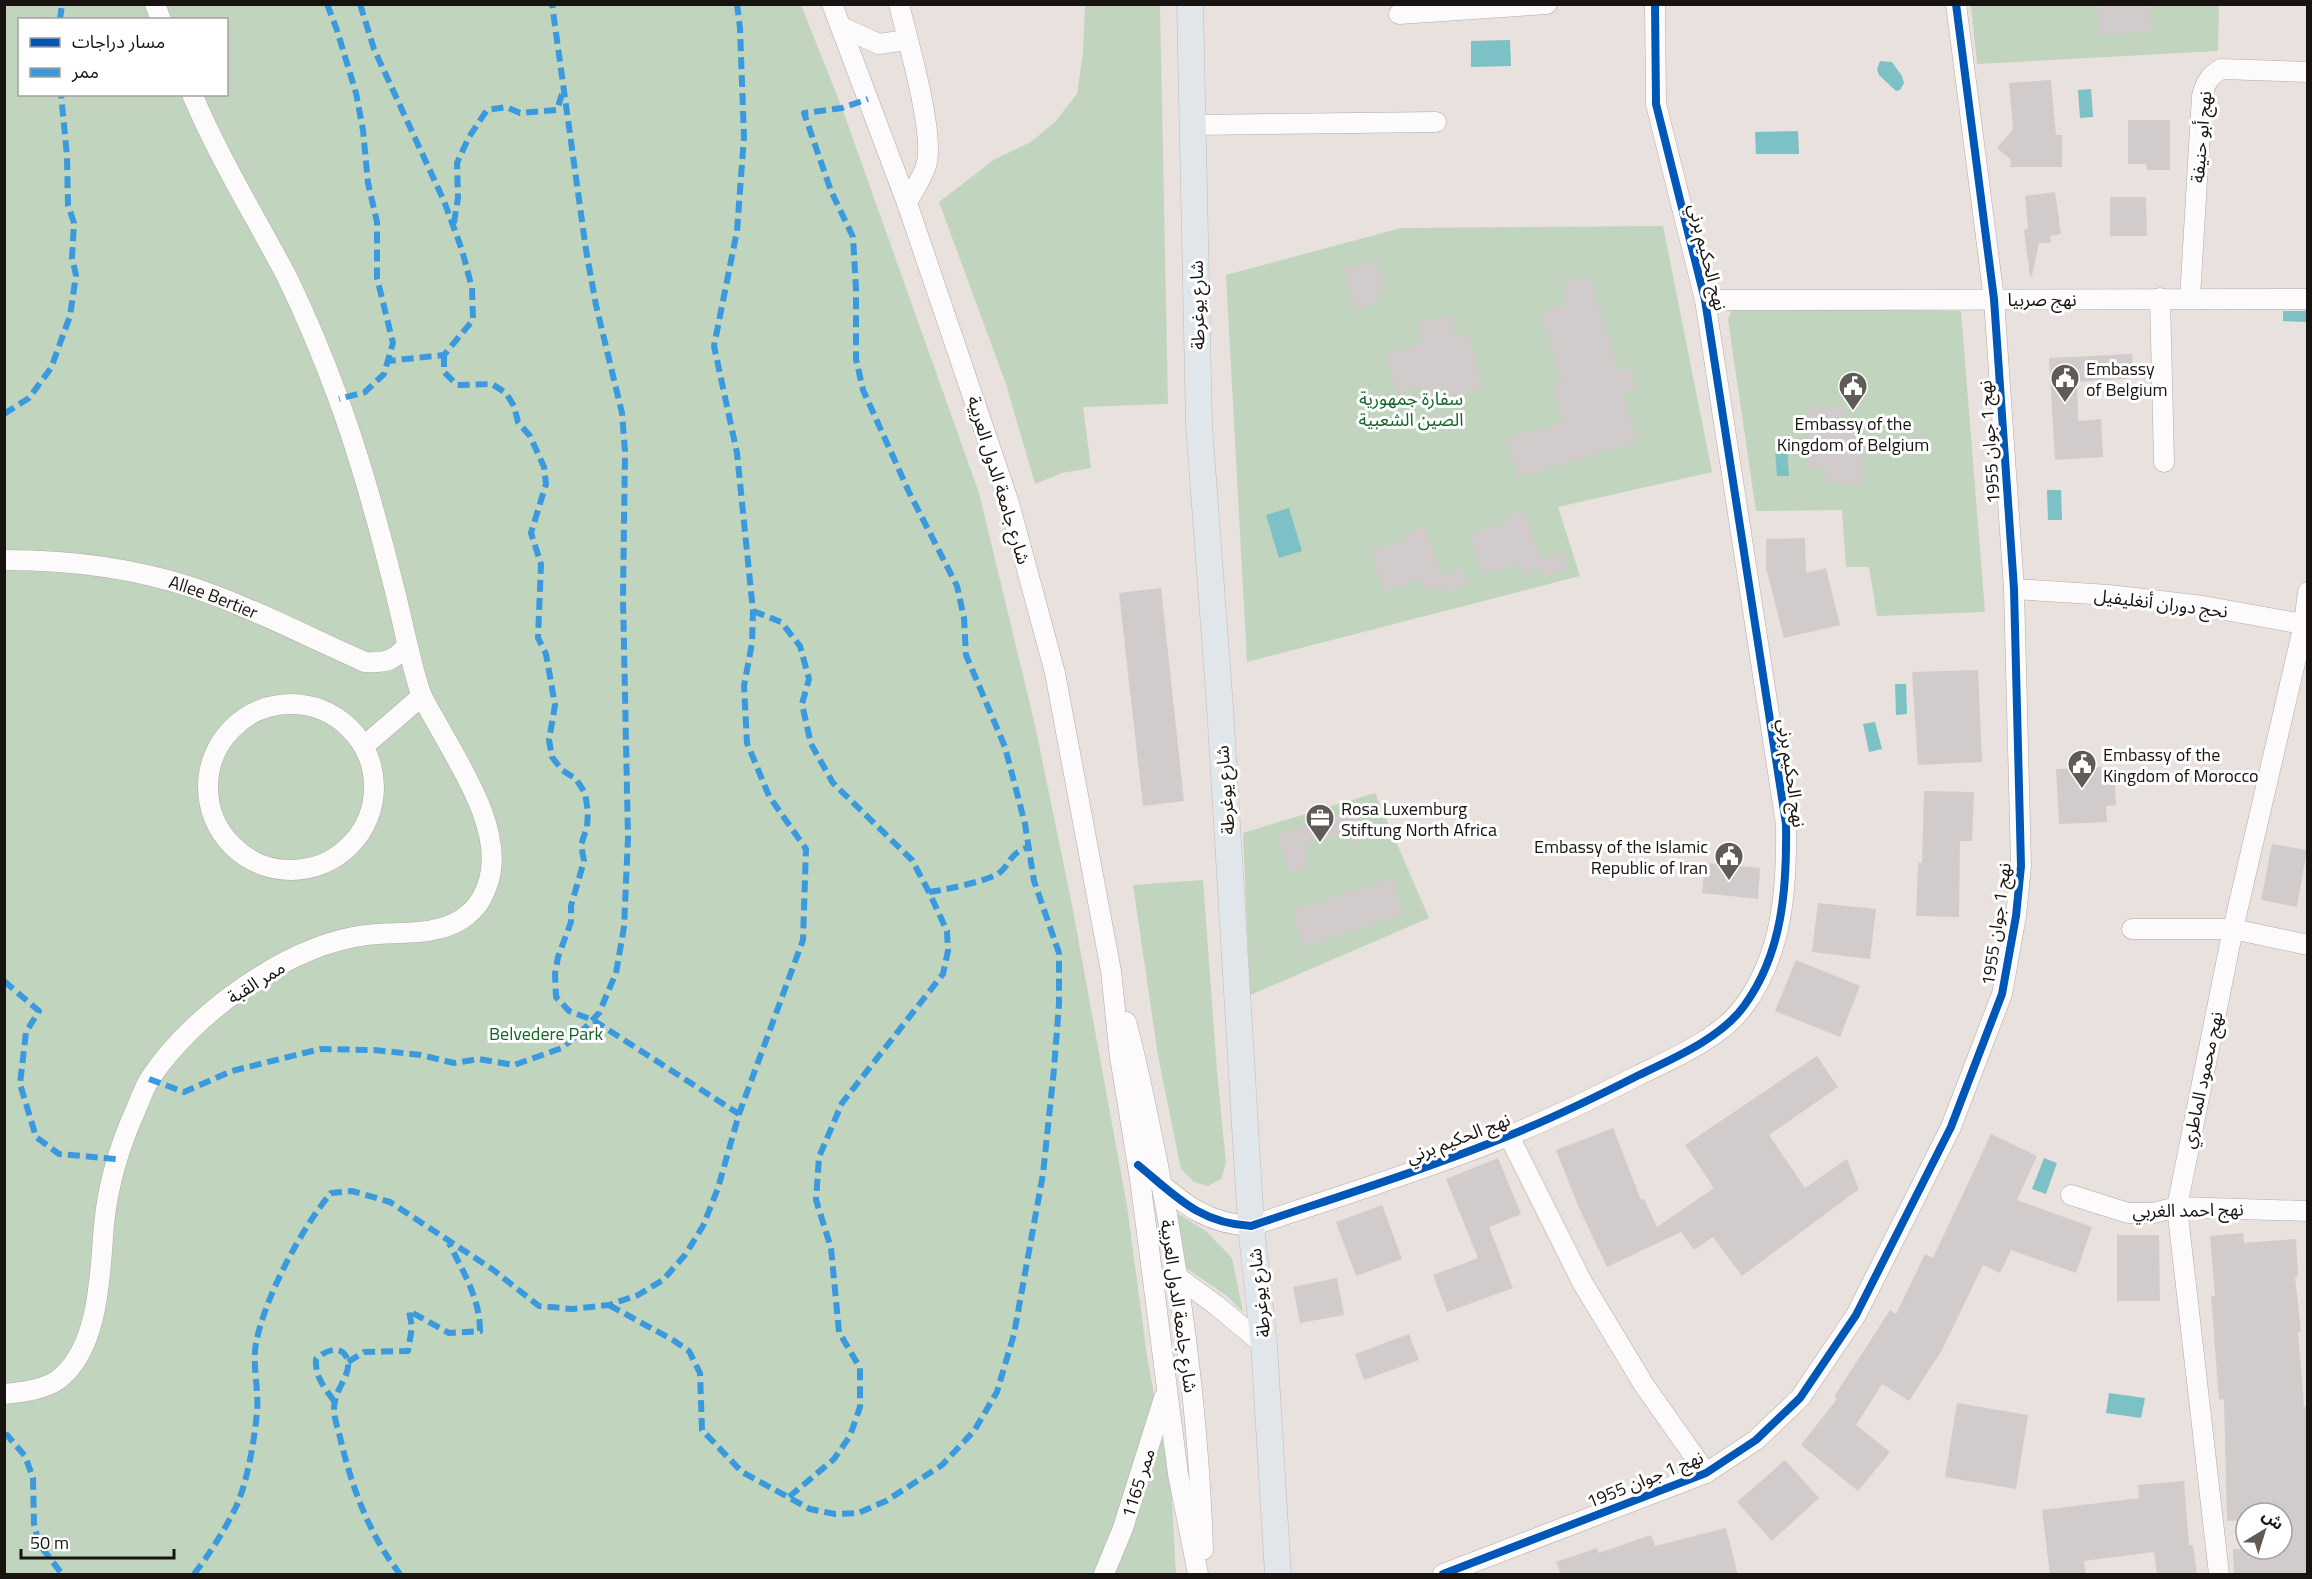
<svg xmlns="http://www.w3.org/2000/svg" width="2312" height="1579" viewBox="0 0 2312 1579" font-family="'Titillium Web','Noto Sans Arabic',sans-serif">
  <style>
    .green { fill: #c1d4be; fill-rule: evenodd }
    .water { fill: #7bc1c5 }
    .building { fill: #d1cbcc }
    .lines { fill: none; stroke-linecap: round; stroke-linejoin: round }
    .minor-casing { stroke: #b0aaa8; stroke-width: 21 }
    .major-casing { stroke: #c0bcba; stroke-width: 27 }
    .minor { stroke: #fcfafa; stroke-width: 20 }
    .major { stroke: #e0e6e9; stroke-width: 26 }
    .quiet { stroke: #3b9ade; stroke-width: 6; stroke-dasharray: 12 6; stroke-linecap: butt }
    .cycleway-casing { stroke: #fff; stroke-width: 11 }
    .cycleway { stroke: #0057b8; stroke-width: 8 }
    .labels { text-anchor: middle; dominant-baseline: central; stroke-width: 6; stroke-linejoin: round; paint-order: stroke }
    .street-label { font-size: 18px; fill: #181310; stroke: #fff }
    .poi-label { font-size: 18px; fill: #181310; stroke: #fff; text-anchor: start }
    .park-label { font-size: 18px; fill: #0f6626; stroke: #fff }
  </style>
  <rect width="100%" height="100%" fill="#e9e1de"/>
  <g class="green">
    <path d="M5 5H801L842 108 979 493 1035 725 1072 905 1127 1206 1147 1356 1171 1485 1176 1574H5ZM20 20H226V94H20Z"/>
    <polygon points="1085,5 1160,5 1168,404 1083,407 1091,468 1062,473 1035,484 1006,384 939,202 995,159 1031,142 1055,122 1077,94 1083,53"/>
    <polygon points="1971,5 2219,5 2218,51 1977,64"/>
    <polygon points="1663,226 1712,472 1558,507 1580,576 1247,662 1226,275 1401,228"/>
    <polygon points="1738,307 1961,311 1985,612 1877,616 1869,567 1846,567 1842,510 1756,511 1728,320 1731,311"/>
    <polygon points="1375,793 1429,918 1250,995 1243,833"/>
    <polygon points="1203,880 1217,1071 1226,1163 1221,1179 1208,1186 1194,1182 1181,1169 1158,1056 1133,885"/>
    <polygon points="1177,1213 1206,1231 1232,1258 1243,1312 1227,1296 1186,1268"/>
  </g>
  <g class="water">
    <polygon points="1510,40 1511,66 1471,67 1471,41"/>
    <polygon points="1880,61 1892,62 1902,76 1904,83 1900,90 1896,91 1879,75 1877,69"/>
    <polygon points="2091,89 2093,117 2080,118 2078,90"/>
    <polygon points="1798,131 1799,154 1756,154 1755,132"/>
    <polygon points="2283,311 2307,311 2307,322 2283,321"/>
    <polygon points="1787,448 1789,476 1777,476 1775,449"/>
    <polygon points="2047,490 2061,490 2062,520 2048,520"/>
    <polygon points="1289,508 1302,551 1279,558 1266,515"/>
    <polygon points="1895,684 1906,684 1907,714 1896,715"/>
    <polygon points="1875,722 1882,749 1869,752 1863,724"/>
    <polygon points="2044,1158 2057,1163 2046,1194 2032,1189"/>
    <polygon points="2109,1393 2145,1398 2141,1418 2106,1413"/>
  </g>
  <g class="building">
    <polygon points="2097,4 2149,4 2152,31 2100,36"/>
    <polygon points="2051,80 2056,135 2062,135 2062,167 2010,167 2011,160 1997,148 2013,129 2009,83"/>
    <polygon points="2128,120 2170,120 2170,170 2147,170 2146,164 2128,164"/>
    <polygon points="2055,192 2061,234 2050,236 2051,243 2039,243 2032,276 2030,276 2024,231 2028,228 2025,196"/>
    <polygon points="2110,197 2146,197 2147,236 2110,236"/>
    <polygon points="1376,260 1385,290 1377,293 1380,302 1356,310 1343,270"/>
    <polygon points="1590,276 1619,371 1630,368 1636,389 1623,393 1638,442 1518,477 1507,438 1563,422 1553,386 1562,383 1540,312 1567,304 1561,285"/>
    <polygon points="1450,314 1456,336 1468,333 1484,388 1424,406 1419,387 1397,394 1385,354 1422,343 1416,324"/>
    <polygon points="2132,354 2134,378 2077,382 2078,421 2101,419 2103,457 2055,460 2049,358"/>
    <polygon points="1809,406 1843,408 1843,429 1864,430 1863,484 1825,484 1825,469 1810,468"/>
    <polygon points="1524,510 1541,559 1562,552 1568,568 1542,577 1540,569 1524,575 1520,563 1483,575 1469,535 1506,522 1504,517"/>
    <polygon points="1425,527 1442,576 1463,568 1469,585 1443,593 1441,586 1425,591 1421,579 1384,592 1370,551 1408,539 1406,533"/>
    <polygon points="1805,538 1806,573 1826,568 1840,625 1784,638 1766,568 1766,539"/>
    <polygon points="1161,588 1184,801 1143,806 1119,593"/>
    <polygon points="1978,670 1982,762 1918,765 1912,672"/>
    <polygon points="2105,767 2106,774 2114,774 2116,805 2106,806 2107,822 2059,824 2056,769"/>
    <polygon points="1924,791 1974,792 1972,841 1960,841 1959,917 1916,916 1918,863 1922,863"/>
    <polygon points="1359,809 1368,839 1352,844 1348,831 1303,846 1309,867 1290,873 1277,835"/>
    <polygon points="2272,844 2307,850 2297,907 2261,900"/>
    <polygon points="1705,863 1760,868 1758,899 1702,893"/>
    <polygon points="1392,878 1404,914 1304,947 1292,911"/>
    <polygon points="1818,903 1876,909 1870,959 1812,952"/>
    <polygon points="1796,960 1860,986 1840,1037 1775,1011"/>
    <polygon points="1817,1056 1838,1087 1769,1135 1805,1188 1847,1159 1859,1189 1742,1276 1713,1237 1694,1250 1681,1232 1607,1267 1579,1208 1556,1150 1613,1128 1641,1200 1644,1199 1657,1227 1714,1188 1685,1145"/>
    <polygon points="1991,1134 2037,1156 2017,1200 2092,1227 2076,1273 2011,1250 2000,1273 1983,1265 1942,1350 1909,1401 1882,1384 1856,1425 1890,1452 1858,1491 1801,1445 1837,1399 1834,1397 1890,1310 1896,1314 1925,1254 1933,1258"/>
    <polygon points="1498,1158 1521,1214 1489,1227 1513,1288 1447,1312 1433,1275 1478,1258 1446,1179"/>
    <polygon points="1382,1205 1402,1259 1356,1276 1336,1222"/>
    <polygon points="2243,1233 2244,1243 2296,1239 2298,1276 2295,1277 2301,1331 2298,1332 2304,1407 2307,1406 2307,1575 2234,1575 2233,1549 2282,1549 2282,1512 2246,1513 2246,1520 2227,1521 2224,1399 2219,1400 2211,1296 2215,1296 2210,1236"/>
    <polygon points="2117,1235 2159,1235 2160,1301 2117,1301"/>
    <polygon points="1337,1278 1344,1315 1300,1323 1293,1287"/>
    <polygon points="1409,1334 1419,1360 1364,1380 1355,1354"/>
    <polygon points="1957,1403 2028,1415 2016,1489 1945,1477"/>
    <polygon points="1785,1460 1819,1498 1772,1541 1737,1502"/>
    <polygon points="2184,1481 2189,1545 2193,1545 2197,1575 2157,1575 2154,1552 2084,1561 2086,1575 2050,1575 2042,1510 2139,1498 2138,1485"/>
    <polygon points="1726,1528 1738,1575 1561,1575 1556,1562 1597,1548 1599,1553 1651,1535 1655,1546"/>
  </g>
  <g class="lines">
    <g class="minor-casing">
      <g id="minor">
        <polyline points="155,4 161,20"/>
        <polyline points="832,4 907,203 1009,503 1055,673 1111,971 1120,1057 1140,1179 1178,1474 1198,1574"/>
        <path d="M899 4C907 39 936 135 926 166 922 178 913 191 907 203"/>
        <polyline points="1399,14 1547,4"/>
        <polyline points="841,27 879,44 907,40"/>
        <polyline points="1193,125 1436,122"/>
        <polyline points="2160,298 2164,462"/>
        <path d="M2190 298 2202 96C2205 84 2209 76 2221 69L2308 72"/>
        <polyline points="1705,300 2308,299"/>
        <path id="s1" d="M4 560C67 560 134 568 194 588 253 608 308 637 365 662 386 663 393 661 407 646"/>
        <polyline points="2014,589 2109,595 2203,606 2308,625"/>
        <circle cx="291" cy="787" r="83"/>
        <polyline points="364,746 422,696"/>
        <polyline points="2132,929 2233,929 2308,945"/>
        <path d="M1126 1022C1139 1068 1147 1114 1157 1160 1182 1289 1199 1419 1203 1550"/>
        <polyline points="1509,1136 1582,1282 1644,1385 1706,1473"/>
        <path d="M1138 1165C1177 1197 1199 1223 1251 1226 1337 1197 1424 1170 1508 1136 1553 1118 1596 1097 1639 1075 1674 1058 1721 1038 1744 1006 1783 953 1787 887 1786 824L1705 300 1656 104 1655 4"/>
        <polyline points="2071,1195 2128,1213 2153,1213 2177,1207 2308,1211"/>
        <polyline points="1172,1273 1216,1305 1264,1345"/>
        <path d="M4 1394C23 1392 44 1390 59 1379 100 1347 100 1271 104 1225 108 1183 120 1144 137 1107 141 1097 145 1086 151 1077 194 1013 288 945 366 935 397 931 434 937 462 919 477 909 484 897 489 880 503 831 462 769 439 727 433 716 425 704 420 691 409 657 403 622 394 587 378 523 361 460 338 398 323 357 306 316 287 277 255 216 219 158 192 94"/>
        <polyline points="1104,1574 1123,1528 1164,1398"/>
        <polyline points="1443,1574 1706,1473 1756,1440 1800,1398 1856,1315 1951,1127 2002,994 2016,916 2021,866 2014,589 1994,299 1956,4"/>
        <polyline points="2219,1574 2177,1207 2233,929 2304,624 2308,592"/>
      </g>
    </g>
    <g class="major-casing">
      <polyline id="major" points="1190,4 1199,425 1220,707 1251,1226 1264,1345 1278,1574"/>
    </g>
    <use href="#minor" class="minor"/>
    <use href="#major" class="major"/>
    <g class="quiet">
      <polyline points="327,4 337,30 356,93 363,130 368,183 377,222 377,278 393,343 384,374 365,392 339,399"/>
      <polyline points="360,4 374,49 444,201 462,250 472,288 473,320 444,355 388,361"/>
      <polyline points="60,20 62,4"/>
      <polyline points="454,223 458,198 457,163 469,137 487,110 506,107 520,113 557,110 562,94"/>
      <polyline points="444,355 444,372 457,385 492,384 506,393 514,406 518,422 530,436 544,467 546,484 531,533 541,564 538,638 546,654 555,705 549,740 552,757 562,770 576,779 585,793 588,812 587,827 581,845 584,861 571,906 571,922 558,957 555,974 556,997 569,1011 593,1020 739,1114"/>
      <polyline points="4,414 29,398 51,368 70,316 76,275 72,258 74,223 68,205 67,156 61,94"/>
      <polyline points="753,611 781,622 800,646 809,679 802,704 811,744 833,783 912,860 929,892 947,931 948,951 943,974 842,1103 819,1157 816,1200 831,1248 839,1332 860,1368 860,1407 850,1436 834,1459 789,1497"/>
      <path d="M929 892C945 890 986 881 998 874 1012 864 1007 854 1029 847"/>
      <polyline points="4,981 39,1011 26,1032 20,1084 36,1137 59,1154 116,1159"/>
      <polyline points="149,1079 184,1092 232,1071 320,1049 374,1050 421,1055 454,1063 479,1059 514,1065 562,1048 582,1031 599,1013 616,973 624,927 628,838 623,598 625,451 622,413 596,305 586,250 552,4"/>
      <polyline points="609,1305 673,1340 689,1351 700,1373 702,1430 742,1472 810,1509 835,1514 858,1513 886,1501 942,1465 974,1431 997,1392 1014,1334 1043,1174 1054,1069 1059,1004 1059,953 1034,881 1025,824 1005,747 966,655 964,618 957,586 909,492 863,390 856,359 856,289 853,237 831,191 804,113 842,108 868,99"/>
      <path d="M348 1362 364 1352 408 1351 412 1327 409 1311 449 1333 480 1331C480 1298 463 1272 449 1243"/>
      <path d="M334 1401C324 1387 315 1377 316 1359 325 1350 344 1343 348 1362 350 1375 337 1388 335 1401 332 1412 337 1426 340 1437 351 1485 369 1535 400 1574"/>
      <polyline points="4,1436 7,1435 25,1456 33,1478 34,1524 39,1544 62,1574"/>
      <path d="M194 1574C209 1555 224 1531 235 1509 247 1485 255 1438 257 1411 259 1389 252 1365 256 1343 265 1297 301 1229 331 1193L352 1191 390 1202 492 1269 539 1306 572 1309 609 1305 638 1295 663 1280 685 1255 703 1226 718 1188 739 1114 803 940 806 849 769 796 747 743 744 686 752 643 753 611 737 453 714 346 737 231 744 137 740 28 737 4"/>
    </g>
    <g class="cycleway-casing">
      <g id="cycleway">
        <path d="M1138 1165C1177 1197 1199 1223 1251 1226 1337 1197 1424 1170 1508 1136 1553 1118 1596 1097 1639 1075 1674 1058 1721 1038 1744 1006 1783 953 1787 887 1786 824L1705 300 1656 104 1655 4"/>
        <polyline points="1443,1574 1706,1473 1756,1440 1800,1398 1856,1315 1951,1127 2002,994 2016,916 2021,866 2014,589 1994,299 1956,4"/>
      </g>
    </g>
    <use href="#cycleway" class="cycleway"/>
  </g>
  <defs>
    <g id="civic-pin" transform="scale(1.5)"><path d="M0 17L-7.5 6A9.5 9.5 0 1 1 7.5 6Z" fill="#615b58" stroke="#fff"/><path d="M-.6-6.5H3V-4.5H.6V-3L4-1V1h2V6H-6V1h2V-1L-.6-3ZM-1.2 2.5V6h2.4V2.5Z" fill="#fff"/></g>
    <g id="office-pin" transform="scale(1.5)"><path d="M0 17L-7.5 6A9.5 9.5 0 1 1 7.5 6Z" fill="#615b58" stroke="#fff"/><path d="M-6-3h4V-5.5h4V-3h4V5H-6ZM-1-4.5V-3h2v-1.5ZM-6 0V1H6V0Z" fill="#fff"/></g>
  </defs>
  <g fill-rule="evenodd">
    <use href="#civic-pin" x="2065" y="378"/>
    <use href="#civic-pin" x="1853" y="386"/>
    <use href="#civic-pin" x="2082" y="764"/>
    <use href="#office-pin" x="1320" y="818"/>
    <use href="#civic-pin" x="1729" y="856"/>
  </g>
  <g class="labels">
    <g class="street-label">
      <text transform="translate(2201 137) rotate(-85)">نهج أبو حنيفة</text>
      <text transform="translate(1708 257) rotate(76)">نهج الحكيم برني</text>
      <text x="2042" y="299">نهج صربيا</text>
      <text transform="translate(1197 305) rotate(-91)">شارع يوغرطة</text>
      <text transform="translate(1989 442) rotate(-94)">نهج 1 جوان 1955</text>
      <text transform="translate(999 480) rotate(73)">شارع جامعة الدول العربية</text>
      <text stroke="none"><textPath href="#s1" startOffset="214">Allee Bertier</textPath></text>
      <text transform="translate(2161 603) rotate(7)">نحج دوران أنغليفيل</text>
      <text transform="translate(1792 773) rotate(82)">نهج الحكيم برني</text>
      <text transform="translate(1225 790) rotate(-94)">شارع يوغرطة</text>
      <text transform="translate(1996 924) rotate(-82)">نهج 1 جوان 1955</text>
      <text transform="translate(256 982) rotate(-32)">ممر القبة</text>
      <text transform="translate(2202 1080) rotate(-78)">نهج محمود الماطري</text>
      <text transform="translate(1458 1138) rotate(-21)">نهج الحكيم برني</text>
      <text transform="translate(2188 1210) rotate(-1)">نهج احمد الغربي</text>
      <text transform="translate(1259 1293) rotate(-96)">شارع يوغرطة</text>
      <text transform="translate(1179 1306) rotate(82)">شارع جامعة الدول العربية</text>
      <text transform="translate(1645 1479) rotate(-22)">نهج 1 جوان 1955</text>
      <text transform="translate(1138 1483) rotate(-72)">ممر 1165</text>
    </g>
    <g class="poi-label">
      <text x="2086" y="368">Embassy<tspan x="2086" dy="21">of Belgium</tspan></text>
      <text x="1853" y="423" text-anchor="middle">Embassy of the<tspan x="1853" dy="21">Kingdom of Belgium</tspan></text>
      <text x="2103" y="754">Embassy of the<tspan x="2103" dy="21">Kingdom of Morocco</tspan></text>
      <text x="1341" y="808">Rosa Luxemburg<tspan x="1341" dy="21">Stiftung North Africa</tspan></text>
      <text x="1708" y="846" text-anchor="end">Embassy of the Islamic<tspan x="1708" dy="21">Republic of Iran</tspan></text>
    </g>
    <g class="park-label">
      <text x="1411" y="398">سفارة جمهورية<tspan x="1411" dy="21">الصين الشعبية</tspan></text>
      <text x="546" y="1033">Belvedere Park</text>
    </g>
  </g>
  <rect width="2312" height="1579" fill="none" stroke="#181310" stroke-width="12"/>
  <rect x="18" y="18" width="210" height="78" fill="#ffffff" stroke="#a3a19f" stroke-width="1.5"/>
  <rect x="30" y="38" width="30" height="9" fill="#0057b8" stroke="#a3a19f" stroke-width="1.5"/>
  <text x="72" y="48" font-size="18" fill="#181310">مسار دراجات</text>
  <rect x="30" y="68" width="30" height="9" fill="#3b9ade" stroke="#a3a19f" stroke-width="1.5"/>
  <text x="72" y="78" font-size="18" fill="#181310">ممر</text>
  <g transform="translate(2264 1531) rotate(38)"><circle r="28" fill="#ffffff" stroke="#a3a19f" stroke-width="1.5"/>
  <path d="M0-4.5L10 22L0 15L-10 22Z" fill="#615b58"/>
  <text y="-9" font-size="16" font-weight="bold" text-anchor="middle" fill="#181310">ش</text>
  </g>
  <path d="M21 1549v9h153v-9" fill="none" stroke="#181310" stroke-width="3"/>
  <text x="30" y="1549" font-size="18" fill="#181310" stroke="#ffffff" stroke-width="4.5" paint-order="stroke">50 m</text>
</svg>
